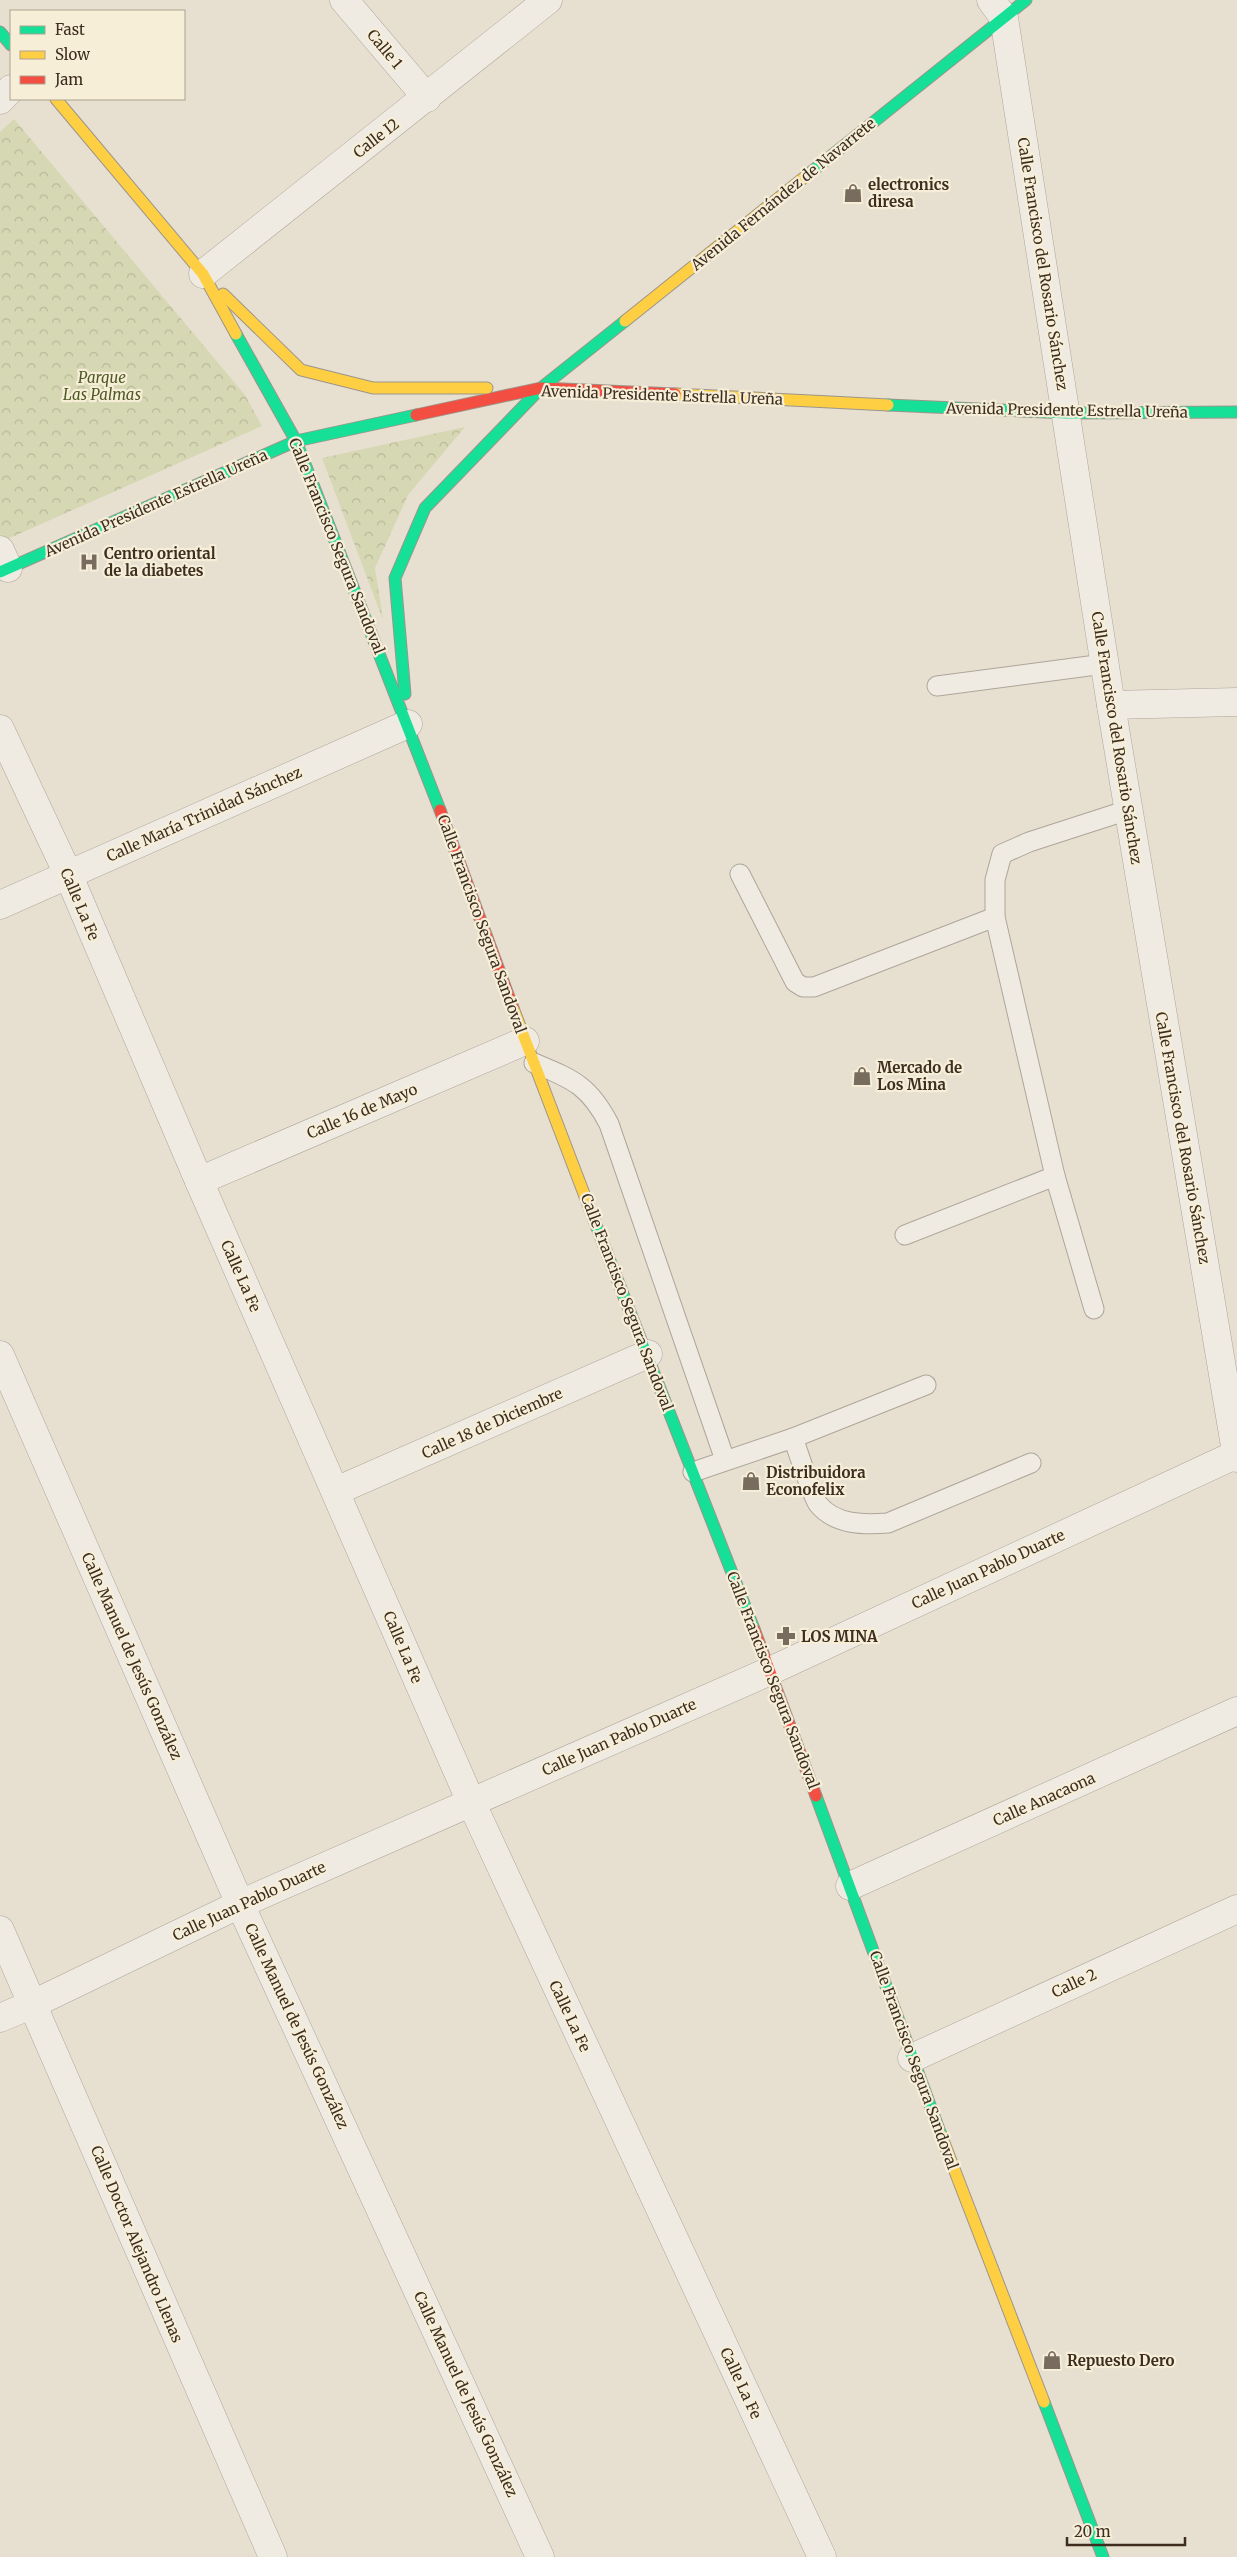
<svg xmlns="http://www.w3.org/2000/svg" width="1237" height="2557" viewBox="0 0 1237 2557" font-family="Merriweather,serif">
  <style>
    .park { fill: url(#park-crowns) }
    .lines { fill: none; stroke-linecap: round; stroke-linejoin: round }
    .lane-casing { stroke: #ada599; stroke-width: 21 }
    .street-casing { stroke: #ada599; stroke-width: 29 }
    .fast-casing { stroke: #9c958a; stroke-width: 13 }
    .slow-casing { stroke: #9c958a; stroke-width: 13 }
    .jam-casing { stroke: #9c958a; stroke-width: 13 }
    .lane { stroke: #efebe3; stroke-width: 19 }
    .street { stroke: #efebe3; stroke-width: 28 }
    .fast { stroke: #16e098; stroke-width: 11 }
    .slow { stroke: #ffcf43; stroke-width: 11 }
    .jam { stroke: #f24e42; stroke-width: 11 }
    .labels { text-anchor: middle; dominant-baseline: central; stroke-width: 4.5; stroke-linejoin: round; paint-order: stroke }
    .street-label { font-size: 15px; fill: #3d2e20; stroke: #f7eed8 }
    .poi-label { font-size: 15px; font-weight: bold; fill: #3d2e20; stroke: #f7eed8; text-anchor: start }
    .park-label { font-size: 15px; font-style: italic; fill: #4d5a26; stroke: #f7eed8 }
  </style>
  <defs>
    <pattern id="park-crowns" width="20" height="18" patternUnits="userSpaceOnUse" patternTransform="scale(1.25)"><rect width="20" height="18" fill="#d6d7b3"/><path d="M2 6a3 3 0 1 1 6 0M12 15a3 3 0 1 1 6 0" fill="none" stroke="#b9b99a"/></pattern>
  </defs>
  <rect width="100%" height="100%" fill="#e7e0d1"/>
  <g class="park">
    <polygon points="14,119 245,395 262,426 3,541 0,533 0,132"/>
    <polygon points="465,427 408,495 375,568 383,620 322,458"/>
  </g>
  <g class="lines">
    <g class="lane-casing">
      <g id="lane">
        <polyline points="937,686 1104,664"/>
        <polyline points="740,874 795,982 803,987 814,987 995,917"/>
        <path d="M534 1063C572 1079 589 1085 609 1124L725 1460"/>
        <polyline points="905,1235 1055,1176"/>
        <polyline points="1094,1309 1055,1176 995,917 995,880 1002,854 1029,842 1128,810"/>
        <path d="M793 1438C798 1451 812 1496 818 1504 835 1525 864 1525 888 1523L1031 1463"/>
        <polyline points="693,1472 793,1438 926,1385"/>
      </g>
    </g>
    <g class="street-casing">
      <g id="street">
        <polyline points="344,0 427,98"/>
        <polyline points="991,0 1004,18 1111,705 1237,1458"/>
        <polyline points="0,100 11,89"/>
        <polyline points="203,274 548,0"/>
        <polyline points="0,550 8,568"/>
        <polyline points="1111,705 1237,702"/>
        <polyline points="0,729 68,874 199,1181 471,1802 822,2557"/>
        <polyline points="0,905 408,724"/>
        <polyline points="199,1181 525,1041"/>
        <polyline points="0,1355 240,1904 540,2557"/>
        <polyline points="336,1491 648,1354"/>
        <polyline points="850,1886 1237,1711"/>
        <polyline points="0,1930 273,2557"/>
        <polyline points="0,2018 33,2004 240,1904 770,1671 1237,1454"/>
        <polyline points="912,2058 1237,1909"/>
      </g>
    </g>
    <g class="fast-casing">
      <g id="fast">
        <polyline points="0,32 11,45"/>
        <polyline points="806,176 1026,0"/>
        <polyline points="236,334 296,441 440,810"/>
        <polyline points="888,405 1067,413 1237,412"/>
        <polyline points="0,572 296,441 416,415"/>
        <polyline points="405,694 395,578 425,508 541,388 625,321"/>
        <polyline points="594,1220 754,1629"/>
        <polyline points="816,1796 941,2135"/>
        <polyline points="1044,2402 1103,2557"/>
      </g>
    </g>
    <g class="slow-casing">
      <g id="slow">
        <polyline points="56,99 203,274 236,334"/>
        <polyline points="223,294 301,370 373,388 487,388"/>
        <polyline points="625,321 806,176"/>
        <polyline points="675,394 888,405"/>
        <polyline points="513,1008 594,1220"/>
        <polyline points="941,2135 1044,2402"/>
      </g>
    </g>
    <g class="jam-casing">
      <g id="jam">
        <polyline points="416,415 541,388 675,394"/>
        <polyline points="440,810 513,1008"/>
        <polyline points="754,1629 816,1796"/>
      </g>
    </g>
    <use href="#lane" class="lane"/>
    <use href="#street" class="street"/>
    <use href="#fast" class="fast"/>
    <use href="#slow" class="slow"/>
    <use href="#jam" class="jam"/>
  </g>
  <defs>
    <g id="shop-bare" transform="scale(1.5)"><path d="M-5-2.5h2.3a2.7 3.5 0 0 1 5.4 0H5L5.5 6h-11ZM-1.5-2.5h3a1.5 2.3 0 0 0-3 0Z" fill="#786c5e" stroke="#f7eed8" stroke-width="2.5" paint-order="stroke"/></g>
    <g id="hospital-bare" transform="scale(1.5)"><path d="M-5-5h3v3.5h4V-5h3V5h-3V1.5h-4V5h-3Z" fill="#786c5e" stroke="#f7eed8" stroke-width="2.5" paint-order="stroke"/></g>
    <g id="pharmacy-bare" transform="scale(1.5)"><path d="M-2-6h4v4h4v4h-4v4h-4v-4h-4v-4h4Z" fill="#786c5e" stroke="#f7eed8" stroke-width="2.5" paint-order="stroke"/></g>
  </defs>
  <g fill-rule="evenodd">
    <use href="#shop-bare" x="853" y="193"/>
    <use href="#hospital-bare" x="89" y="562"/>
    <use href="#shop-bare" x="862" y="1076"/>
    <use href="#shop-bare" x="751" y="1481"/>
    <use href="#pharmacy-bare" x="786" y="1636"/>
    <use href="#shop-bare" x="1052" y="2360"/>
  </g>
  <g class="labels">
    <g class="street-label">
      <text transform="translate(385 49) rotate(50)">Calle 1</text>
      <text transform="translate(376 138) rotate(-38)">Calle I2</text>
      <text transform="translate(783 194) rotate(-39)">Avenida Fernández de Navarrete</text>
      <text transform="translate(1043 264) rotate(81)">Calle Francisco del Rosario Sánchez</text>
      <text transform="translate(662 395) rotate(2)">Avenida Presidente Estrella Ureña</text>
      <text transform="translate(1067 410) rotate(1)">Avenida Presidente Estrella Ureña</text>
      <text transform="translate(156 503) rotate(-24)">Avenida Presidente Estrella Ureña</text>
      <text transform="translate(337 546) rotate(68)">Calle Francisco Segura Sandoval</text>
      <text transform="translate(1117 738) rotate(81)">Calle Francisco del Rosario Sánchez</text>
      <text transform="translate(204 814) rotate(-24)">Calle María Trinidad Sánchez</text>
      <text transform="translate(80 904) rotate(67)">Calle La Fe</text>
      <text transform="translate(482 924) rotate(70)">Calle Francisco Segura Sandoval</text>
      <text transform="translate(362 1111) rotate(-23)">Calle 16 de Mayo</text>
      <text transform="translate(1183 1138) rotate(80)">Calle Francisco del Rosario Sánchez</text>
      <text transform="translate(241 1276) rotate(66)">Calle La Fe</text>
      <text transform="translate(627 1302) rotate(69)">Calle Francisco Segura Sandoval</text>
      <text transform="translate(492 1423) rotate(-24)">Calle 18 de Diciembre</text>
      <text transform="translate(988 1569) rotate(-25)">Calle Juan Pablo Duarte</text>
      <text transform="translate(403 1647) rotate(67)">Calle La Fe</text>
      <text transform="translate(132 1656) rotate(66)">Calle Manuel de Jesús González</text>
      <text transform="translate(773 1680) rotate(69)">Calle Francisco Segura Sandoval</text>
      <text transform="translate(619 1737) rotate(-24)">Calle Juan Pablo Duarte</text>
      <text transform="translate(1044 1799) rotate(-24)">Calle Anacaona</text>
      <text transform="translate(249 1901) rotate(-25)">Calle Juan Pablo Duarte</text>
      <text transform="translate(1074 1983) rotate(-25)">Calle 2</text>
      <text transform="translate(570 2016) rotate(65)">Calle La Fe</text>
      <text transform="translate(297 2026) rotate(65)">Calle Manuel de Jesús González</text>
      <text transform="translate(914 2060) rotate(70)">Calle Francisco Segura Sandoval</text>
      <text transform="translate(137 2244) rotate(67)">Calle Doctor Alejandro Llenas</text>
      <text transform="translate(741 2383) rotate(65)">Calle La Fe</text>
      <text transform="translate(466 2394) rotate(65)">Calle Manuel de Jesús González</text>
    </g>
    <g class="poi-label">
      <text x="868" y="184">electronics<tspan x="868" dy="17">diresa</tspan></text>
      <text x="104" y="553">Centro oriental<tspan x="104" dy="17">de la diabetes</tspan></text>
      <text x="877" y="1067">Mercado de<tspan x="877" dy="17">Los Mina</tspan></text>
      <text x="766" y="1472">Distribuidora<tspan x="766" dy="17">Econofelix</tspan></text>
      <text x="801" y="1636">LOS MINA</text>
      <text x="1067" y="2360">Repuesto Dero</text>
    </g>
    <g class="park-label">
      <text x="102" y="377">Parque<tspan x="102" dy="17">Las Palmas</tspan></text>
    </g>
  </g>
  <rect x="10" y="10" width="175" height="90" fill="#f7eed8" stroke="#ada18e"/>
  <rect x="20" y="26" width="25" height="8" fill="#16e098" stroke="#ada18e"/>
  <text x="55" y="35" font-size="15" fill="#3d2e20">Fast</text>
  <rect x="20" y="51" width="25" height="8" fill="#ffcf43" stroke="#ada18e"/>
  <text x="55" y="60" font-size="15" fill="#3d2e20">Slow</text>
  <rect x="20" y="76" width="25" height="8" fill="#f24e42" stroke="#ada18e"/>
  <text x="55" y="85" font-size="15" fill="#3d2e20">Jam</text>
  <path d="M1067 2537v8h118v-8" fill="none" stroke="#3d2e20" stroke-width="2.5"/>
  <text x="1074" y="2537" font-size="15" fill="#3d2e20" stroke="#f7eed8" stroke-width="4" paint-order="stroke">20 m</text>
</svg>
